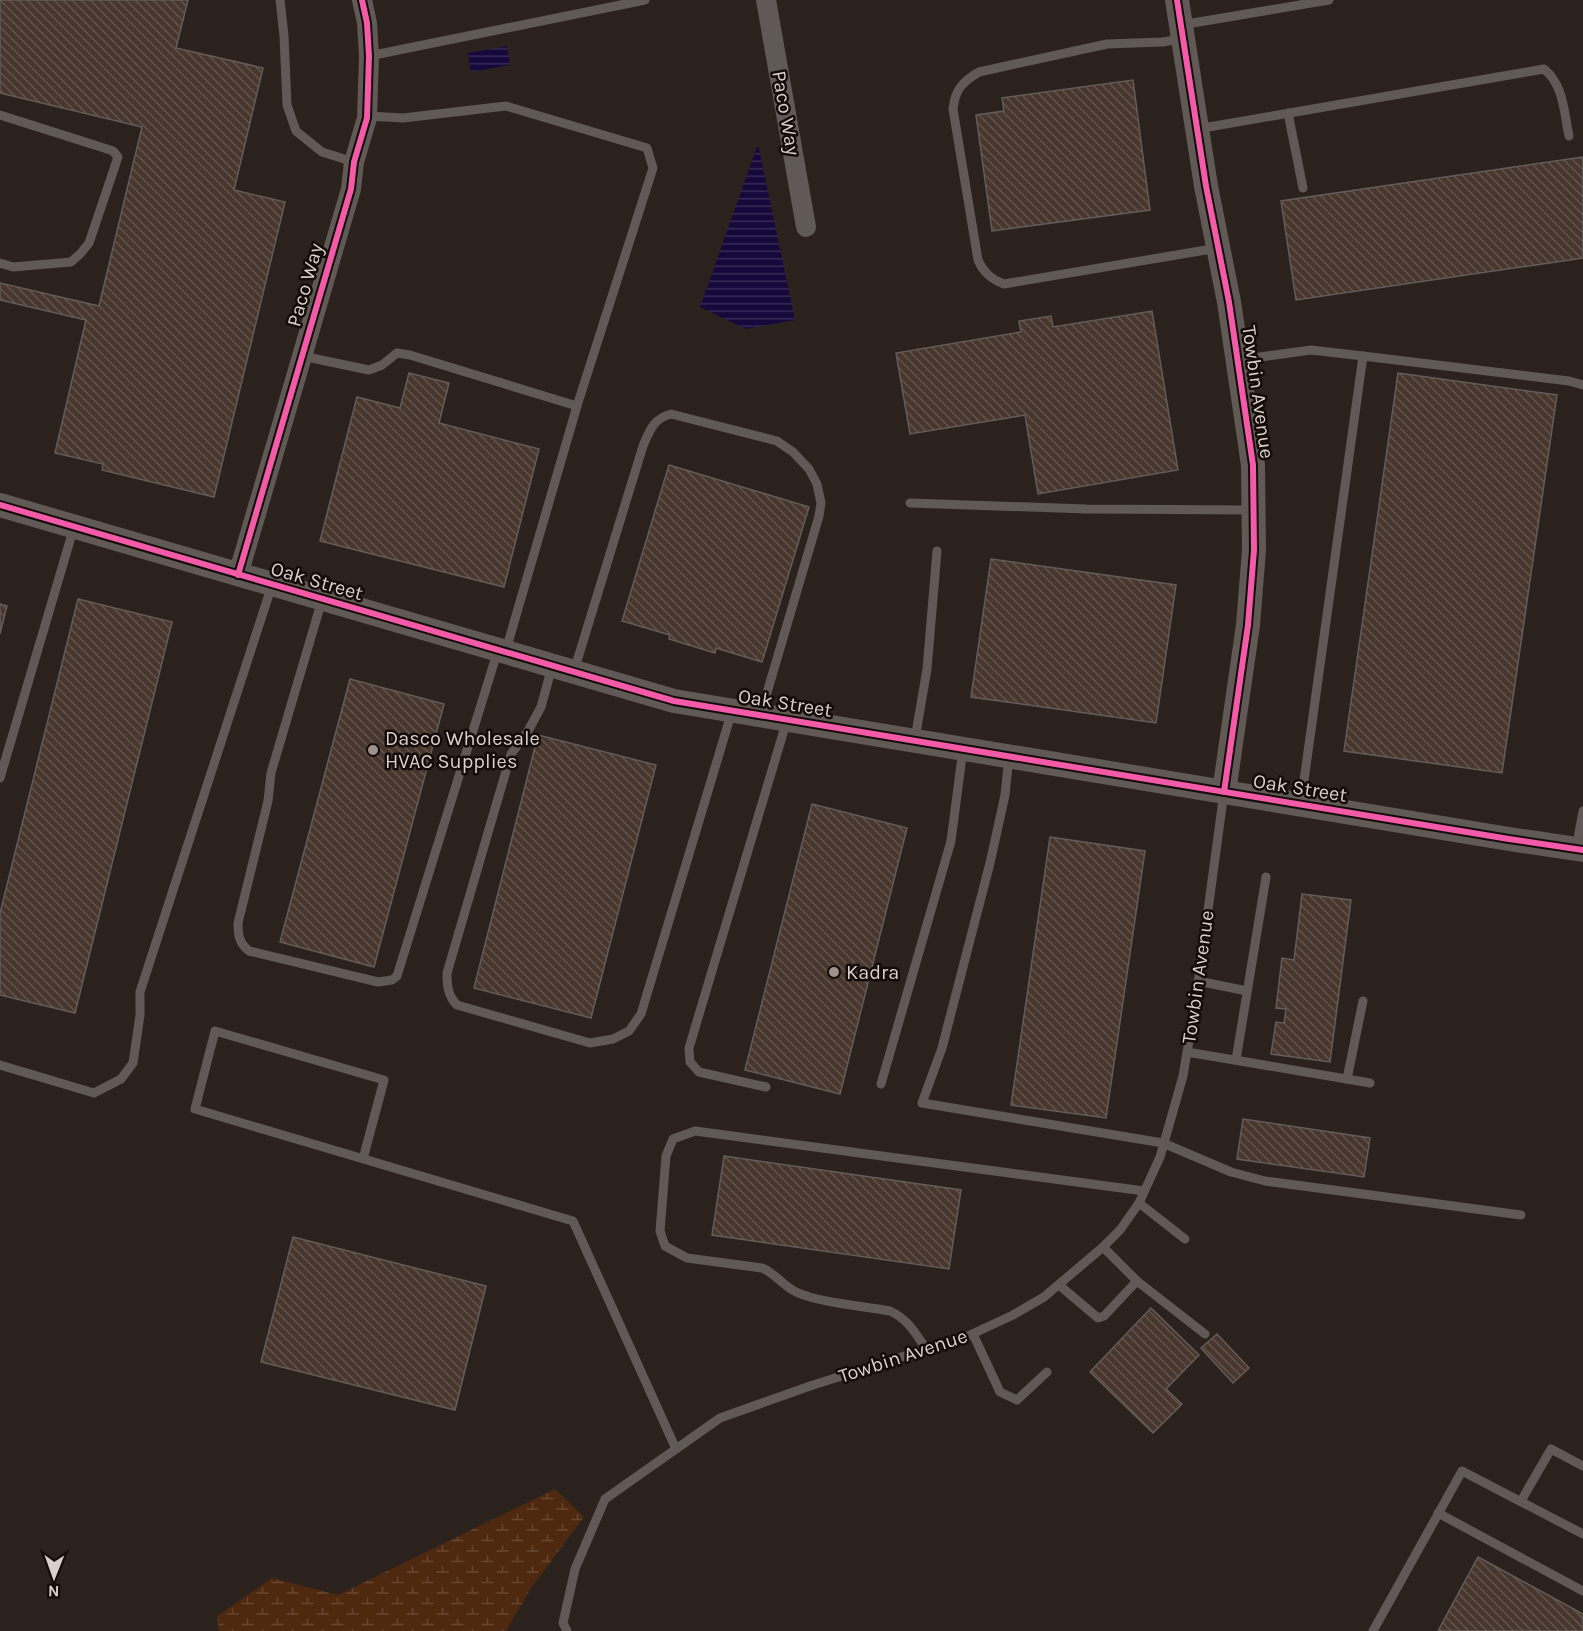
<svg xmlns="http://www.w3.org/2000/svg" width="1583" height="1631" viewBox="0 0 1583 1631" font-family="Karla,sans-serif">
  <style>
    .wetland { fill: url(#wetland-marsh) }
    .water { fill: url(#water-rules) }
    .building { fill: url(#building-back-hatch); stroke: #645c58; stroke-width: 1.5 }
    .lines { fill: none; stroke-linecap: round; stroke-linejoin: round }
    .service { stroke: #615955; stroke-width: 9 }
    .minor { stroke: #615955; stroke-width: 20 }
    .tertiary { stroke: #615955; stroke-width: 24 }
    .cycleway-casing { stroke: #130c09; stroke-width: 10 }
    .cycleway { stroke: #f35aa7; stroke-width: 6 }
    .poi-dot { fill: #9d928d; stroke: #130c09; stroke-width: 2 }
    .labels { text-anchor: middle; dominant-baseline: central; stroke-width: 5; stroke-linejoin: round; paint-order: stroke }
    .street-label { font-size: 20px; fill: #dacfc9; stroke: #130c09 }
    .poi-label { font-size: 20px; fill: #dacfc9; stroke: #130c09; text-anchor: start }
  </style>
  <defs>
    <pattern id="wetland-marsh" width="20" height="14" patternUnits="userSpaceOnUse" patternTransform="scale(1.5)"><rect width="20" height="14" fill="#4e280f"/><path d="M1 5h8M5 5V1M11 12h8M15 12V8" fill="none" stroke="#674631"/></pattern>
    <pattern id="water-rules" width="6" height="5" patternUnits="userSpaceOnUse" patternTransform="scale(1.5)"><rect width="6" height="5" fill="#16083b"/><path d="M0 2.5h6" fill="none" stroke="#372b56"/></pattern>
    <pattern id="building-back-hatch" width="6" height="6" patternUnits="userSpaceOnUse" patternTransform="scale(1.5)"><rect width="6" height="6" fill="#47372e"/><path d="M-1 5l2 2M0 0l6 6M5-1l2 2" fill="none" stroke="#61534b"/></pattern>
  </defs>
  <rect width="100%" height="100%" fill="#2b221e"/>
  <polygon class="wetland" points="555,1489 584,1517 531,1588 506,1631 219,1631 217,1616 272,1578 338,1595"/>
  <g class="water">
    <polygon points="507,46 510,65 471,72 468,53"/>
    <polygon points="758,144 795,320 746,329 700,307"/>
  </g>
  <g class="building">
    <polygon points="0,0 188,0 176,48 263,68 234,190 285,202 214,497 102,470 103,464 55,453 86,320 0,300 0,283 99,306 142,127 0,93"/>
    <polygon points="1133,80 1150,210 992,231 976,115 1004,111 1002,98"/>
    <polygon points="1583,157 1583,258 1296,300 1281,201"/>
    <polygon points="1152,311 1178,470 1038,494 1025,415 910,434 896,353 1021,332 1019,321 1051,316 1053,327"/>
    <polygon points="409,373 449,383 439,423 539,449 504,587 320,541 357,397 400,408"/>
    <polygon points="1398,373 1557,395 1502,773 1344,751"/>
    <polygon points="669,465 809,507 762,662 716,648 715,653 669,639 670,635 622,621"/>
    <polygon points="991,559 1176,585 1156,723 971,697"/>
    <polygon points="78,599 172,622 75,1013 0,995 0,913"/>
    <polygon points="0,604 7,606 0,634"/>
    <polygon points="350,679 444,704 374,967 280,942"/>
    <polygon points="538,735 656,765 591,1018 474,988"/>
    <polygon points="812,804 907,828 840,1094 745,1070"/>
    <polygon points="1050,837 1145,851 1106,1118 1011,1105"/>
    <polygon points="1302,894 1351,900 1330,1062 1271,1054 1276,1022 1284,1023 1286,1009 1276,1008 1282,958 1294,960"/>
    <polygon points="1243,1119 1370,1138 1364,1177 1237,1159"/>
    <polygon points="724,1156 961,1190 949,1269 712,1235"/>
    <polygon points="293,1237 486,1286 455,1410 261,1362"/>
    <polygon points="1151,1308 1199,1355 1166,1389 1182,1404 1153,1433 1090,1372"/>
    <polygon points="1217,1334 1249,1368 1233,1383 1201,1348"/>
    <polygon points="1478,1557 1583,1614 1583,1631 1438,1631"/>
  </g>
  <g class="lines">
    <g class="service">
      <polyline points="280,0 284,36 287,105 296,131 322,152 354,162"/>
      <polyline points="1181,25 1329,0"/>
      <path d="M1183 39 1162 42 1107 44 979 72C962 82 955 90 953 109L978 260C984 273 991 279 1004 284L1218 248"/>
      <polyline points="369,56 645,0"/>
      <polyline points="1288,113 1303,188"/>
      <polyline points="0,115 104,148 113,151 118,157 89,243 80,254 71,262 13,267 0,263"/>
      <polyline points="368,116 403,118 506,106 647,148 653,168 577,406 506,650"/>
      <path d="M1197 129 1544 69C1564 85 1564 113 1569 136"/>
      <polyline points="302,356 369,370 382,365 397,353 410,355 577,406"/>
      <polyline points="1238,360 1311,350 1363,356"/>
      <polyline points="910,503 1086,509 1253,510"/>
      <path d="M322 600 271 773 268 801 238 923C238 935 239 943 249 951L378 982 392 980 397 976 498 650"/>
      <path d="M552 667 541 707 528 731 511 754 447 973C447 986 448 996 457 1005L590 1043 613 1039 629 1031 641 1014 732 711"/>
      <path d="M574 671 643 446C650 430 653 419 671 414L777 441 793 452 809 469 817 484 821 503 819 516 761 713"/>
      <polyline points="915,739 927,669 937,551"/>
      <polyline points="1009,757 1005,795 990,863 942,1048 922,1103 1163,1143 1231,1172 1265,1181 1521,1215"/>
      <polyline points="0,778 74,527"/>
      <polyline points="1301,802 1363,356 1569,381 1583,385"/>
      <polyline points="1576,849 1583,811"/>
      <polyline points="1198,981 1247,991"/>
      <polyline points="1187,1052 1370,1083"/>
      <polyline points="1236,1060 1266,877"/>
      <polyline points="0,1065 94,1093 121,1079 133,1063 140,1015 140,992 272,585"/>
      <polyline points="1347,1079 1363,1001"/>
      <polyline points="881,1084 951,841 963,749"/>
      <polyline points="766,1087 699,1072 690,1062 689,1048 787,720"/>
      <polyline points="363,1159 384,1080 215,1031 195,1109 573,1221 676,1449"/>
      <polyline points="1139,1203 1185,1239"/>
      <polyline points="1103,1247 1137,1281 1205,1334"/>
      <polyline points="1059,1285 1098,1318 1104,1316 1137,1281"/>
      <polyline points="973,1334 1000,1392 1017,1400 1047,1372"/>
      <path d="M926 1349C916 1334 908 1319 890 1311 863 1306 820 1303 796 1292 783 1286 775 1273 762 1268L687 1258 665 1246 660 1231 666 1156 673 1139 695 1131 1144 1191"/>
      <polyline points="1521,1501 1551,1449 1583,1466"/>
      <polyline points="1438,1513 1583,1591"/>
      <polyline points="567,1631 563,1623 575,1569 605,1499 720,1418 813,1385 968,1336 1013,1315 1044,1297 1103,1247 1120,1230 1139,1203 1160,1157 1183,1076 1196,999 1224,792"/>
      <polyline points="1373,1631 1462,1471 1583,1534"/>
    </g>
    <g class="minor">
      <polyline points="766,0 806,227"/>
      <polyline points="238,575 351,189 354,162 367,118 369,56 367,23 362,0"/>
    </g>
    <g class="tertiary">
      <polyline points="1177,0 1206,186 1229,302 1253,465 1254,550 1248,625 1224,792"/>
      <polyline points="0,505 674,701 1509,839 1583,850"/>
    </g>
    <g class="cycleway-casing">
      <g id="cycleway">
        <polyline points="1177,0 1206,186 1229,302 1253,465 1254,550 1248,625 1224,792"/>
        <polyline points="0,505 674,701 1509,839 1583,850"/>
        <polyline points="238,575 351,189 354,162 367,118 369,56 367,23 362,0"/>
      </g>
    </g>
    <use href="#cycleway" class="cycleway"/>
  </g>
  <g class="poi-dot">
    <circle cx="373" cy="750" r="6"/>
    <circle cx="834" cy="972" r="6"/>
  </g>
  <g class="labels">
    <g class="street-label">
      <text transform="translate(786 113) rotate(80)">Paco Way</text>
      <text transform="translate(305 285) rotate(-74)">Paco Way</text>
      <text transform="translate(1258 392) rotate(82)">Towbin Avenue</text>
      <text transform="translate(317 581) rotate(16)">Oak Street</text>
      <text transform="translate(785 703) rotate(9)">Oak Street</text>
      <text transform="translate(1300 788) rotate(9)">Oak Street</text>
      <text transform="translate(1198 977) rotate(-82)">Towbin Avenue</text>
      <text transform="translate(903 1356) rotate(-18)">Towbin Avenue</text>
    </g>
    <g class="poi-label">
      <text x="385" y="738">Dasco Wholesale<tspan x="385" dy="23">HVAC Supplies</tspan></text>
      <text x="846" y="972">Kadra</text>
    </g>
  </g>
  <g transform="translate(54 1577) rotate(181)" stroke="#130c09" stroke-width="4.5" paint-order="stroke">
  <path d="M0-4.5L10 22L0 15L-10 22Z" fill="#dacfc9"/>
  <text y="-9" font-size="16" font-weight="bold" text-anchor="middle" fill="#dacfc9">N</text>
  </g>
</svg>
